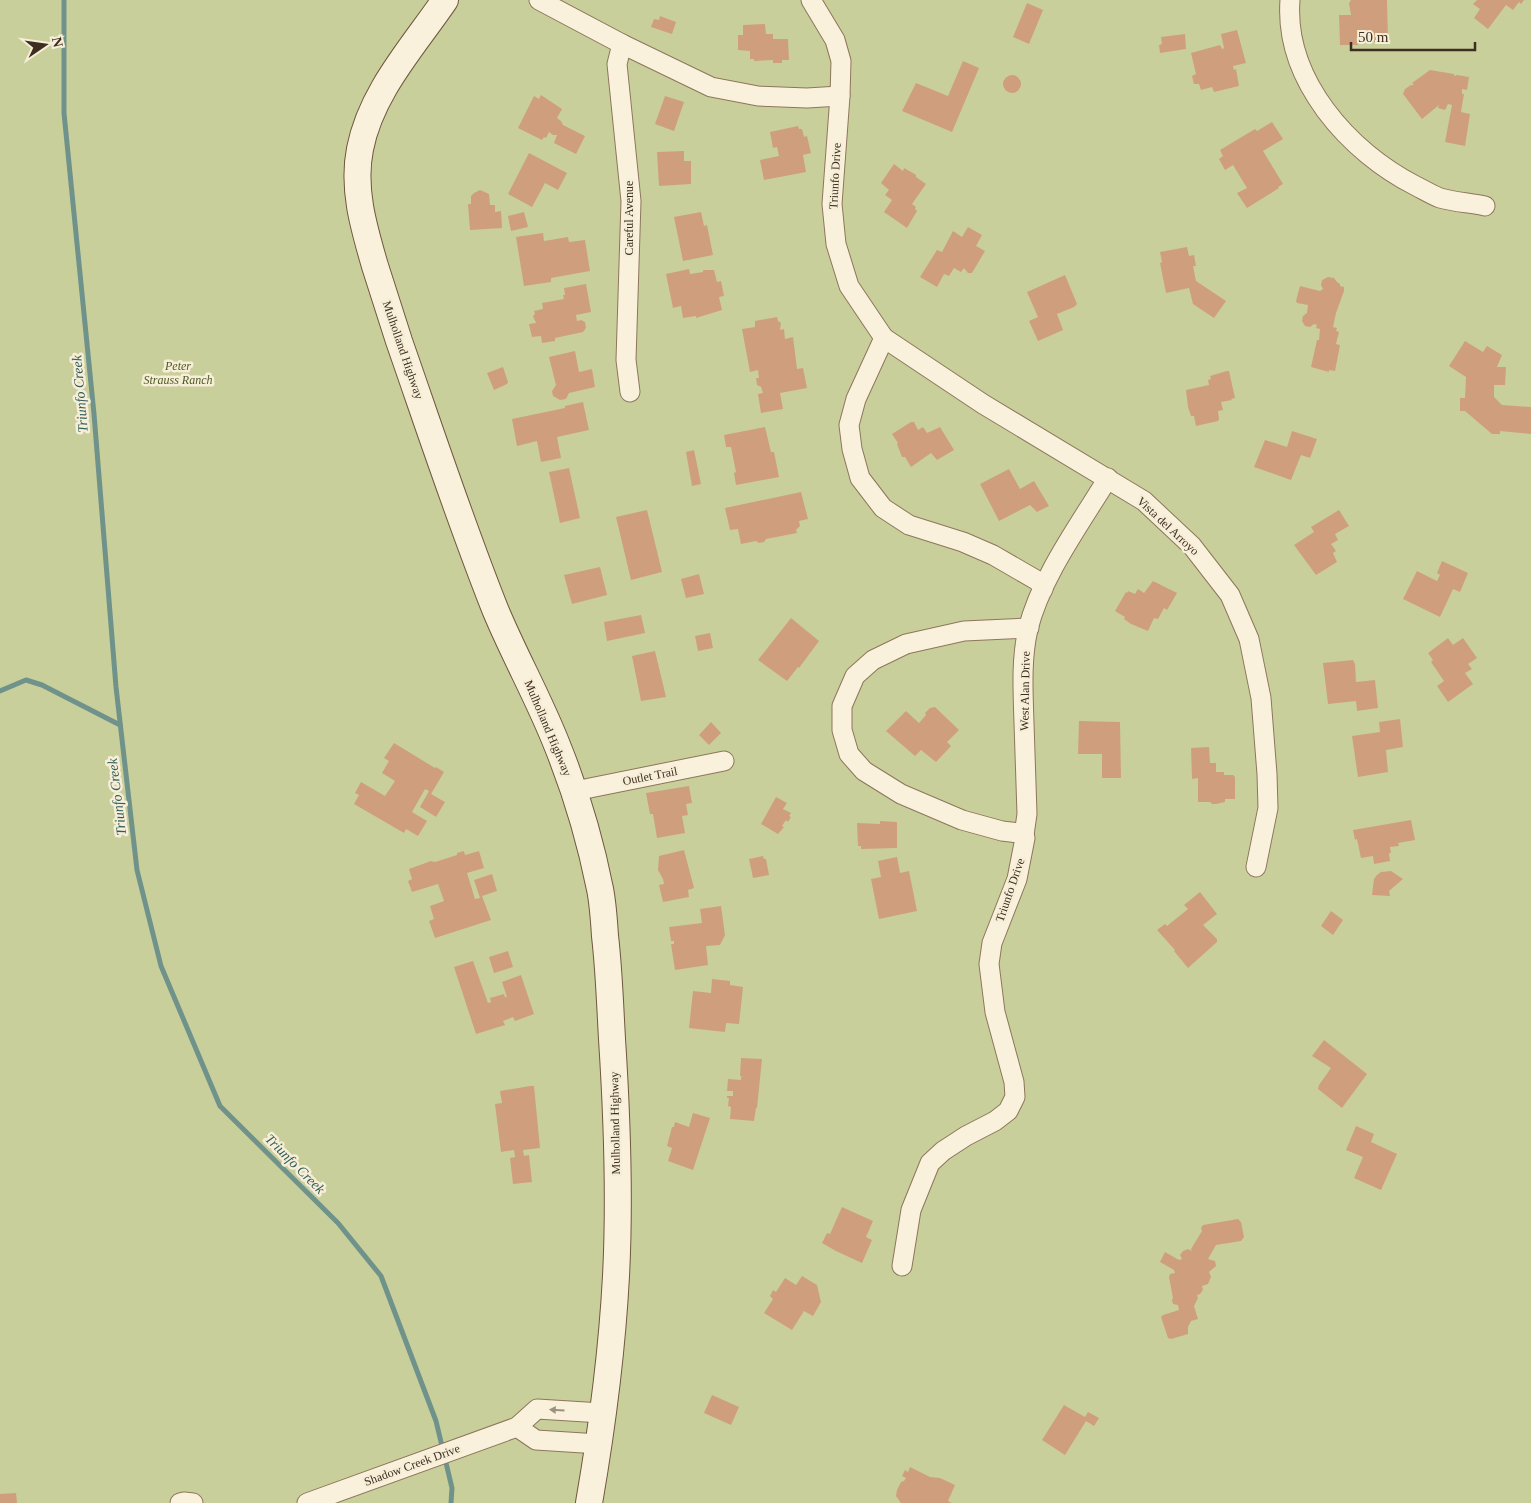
<svg xmlns="http://www.w3.org/2000/svg" width="1531" height="1503" viewBox="0 0 1531 1503" font-family="Georgia,serif">
  <style>
    .green { fill: #c9cf9b }
    .lines { fill: none; stroke-linecap: round; stroke-linejoin: round }
    .stream { stroke: #6f938a; stroke-width: 5 }
    .building { fill: #cf9f7d }
    .street-casing { stroke: #8d765c; stroke-width: 21 }
    .secondary-casing { stroke: #6f573f; stroke-width: 28 }
    .street { stroke: #faf1dc; stroke-width: 19 }
    .secondary { stroke: #faf1dc; stroke-width: 26 }
    .oneway { fill: #9c907e }
    .labels { text-anchor: middle; dominant-baseline: central; stroke-width: 5; stroke-linejoin: round; paint-order: stroke }
    .street-label { font-size: 12px; fill: #3d2e20; stroke: #f7eed8 }
    .park-label { font-size: 12px; font-style: italic; fill: #4d5a26; stroke: #f7eed8 }
    .water-label { font-size: 14px; font-style: italic; fill: #2f5d5a; stroke: #f7eed8 }
  </style>
  <rect width="100%" height="100%" fill="#f0e4c8"/>
  <rect class="green" x="0" y="0" width="1531" height="1503"/>
  <g class="lines">
    <g class="stream">
      <polyline points="64,0 64,113 94,414 116,687 137,870 161,966 220,1106 338,1223 381,1276 436,1421 452,1488 451,1503"/>
      <polyline points="0,691 26,680 42,685 120,725"/>
    </g>
  </g>
  <g class="building">
    <polygon points="1351,0 1387,0 1388,40 1377,40 1378,42 1358,42 1358,45 1340,45 1339,15 1351,15 1349,3"/>
    <polygon points="1477,0 1524,0 1521,4 1519,2 1513,10 1506,5 1488,29 1474,18 1480,9 1473,4"/>
    <polygon points="1027,3 1043,10 1029,44 1013,37"/>
    <polygon points="660,16 676,22 672,34 651,27 654,19 659,20"/>
    <polygon points="765,24 766,34 773,34 773,39 788,39 789,60 782,60 782,63 773,63 773,60 754,61 754,59 750,59 750,51 738,50 738,35 743,35 743,25"/>
    <polygon points="1237,30 1246,63 1233,66 1234,70 1236,69 1239,86 1214,92 1212,87 1201,90 1199,84 1194,84 1192,76 1196,74 1191,53 1220,45 1222,49 1224,48 1221,34"/>
    <polygon points="1185,34 1186,49 1160,53 1159,45 1162,44 1161,37"/>
    <polygon points="963,61 979,68 952,132 902,111 916,83 948,96"/>
    <polygon points="1430,70 1454,74 1454,76 1457,75 1469,77 1467,90 1462,89 1462,94 1464,94 1461,112 1470,114 1465,146 1445,142 1452,105 1448,104 1445,110 1438,108 1439,105 1422,119 1403,94 1405,89 1411,85 1414,85 1412,83"/>
    <circle cx="1012" cy="84" r="9"/>
    <polygon points="541,95 562,109 557,118 561,121 563,125 585,136 576,154 554,143 557,135 553,135 549,132 546,138 544,137 542,140 518,128 534,96 539,99"/>
    <polygon points="665,96 684,102 674,131 655,124"/>
    <polygon points="1272,122 1283,139 1263,151 1283,184 1278,187 1279,188 1247,208 1237,193 1247,188 1233,165 1225,170 1219,159 1223,156 1220,150 1255,129 1257,131"/>
    <polygon points="798,126 799,129 802,129 804,137 807,136 811,153 803,155 806,172 764,180 760,160 779,156 777,147 773,148 770,132"/>
    <polygon points="684,151 684,161 691,161 691,184 659,186 657,152"/>
    <polygon points="529,153 567,173 558,190 545,183 532,207 508,194"/>
    <polygon points="894,164 903,171 904,168 913,173 916,175 916,177 926,184 912,204 916,207 915,209 917,211 907,228 884,212 892,200 885,195 889,190 881,183"/>
    <polygon points="480,190 489,194 490,205 495,205 495,212 501,211 502,228 470,230 468,204 471,204 471,196 474,193"/>
    <polygon points="524,212 528,227 511,231 508,216"/>
    <polygon points="701,212 704,226 707,225 713,255 683,261 674,217"/>
    <polygon points="968,227 982,235 976,246 985,251 972,273 968,273 964,268 961,272 954,268 949,276 944,274 937,287 920,277 937,250 942,252 953,231 962,237"/>
    <polygon points="543,233 544,241 568,237 569,242 585,240 590,271 551,278 551,282 524,286 516,237"/>
    <polygon points="1187,247 1189,256 1194,255 1196,266 1193,266 1196,281 1226,301 1214,318 1193,304 1189,288 1166,293 1160,263 1162,262 1160,252"/>
    <polygon points="689,269 690,274 703,272 703,270 714,270 717,282 721,281 724,296 719,297 722,310 696,318 696,316 683,318 681,306 673,308 666,274"/>
    <polygon points="1065,275 1077,304 1074,307 1057,314 1063,330 1038,341 1029,321 1038,317 1027,292"/>
    <polygon points="1328,277 1334,278 1337,282 1340,284 1340,286 1344,287 1344,291 1336,313 1333,327 1337,328 1336,331 1339,332 1336,344 1340,345 1335,371 1329,370 1329,372 1311,367 1317,340 1319,340 1320,329 1316,328 1317,325 1314,324 1310,327 1305,326 1302,321 1303,316 1307,313 1308,305 1297,303 1296,301 1300,286 1320,291 1323,289 1321,285 1322,280"/>
    <polygon points="586,284 591,312 576,315 577,321 581,320 585,322 586,328 583,332 555,338 555,341 542,343 541,336 532,337 529,324 536,323 533,316 535,314 534,311 543,309 542,303 564,299 563,295 565,295 564,288"/>
    <polygon points="777,317 778,321 781,323 780,330 784,329 785,339 793,337 797,369 803,368 807,388 780,393 783,409 761,413 758,394 763,393 761,387 757,385 756,378 759,378 758,370 750,372 742,329 755,327 755,321"/>
    <polygon points="1465,341 1483,352 1487,346 1502,355 1497,367 1506,367 1505,385 1494,385 1494,397 1502,405 1531,407 1531,434 1500,431 1500,434 1492,434 1465,411 1460,411 1460,398 1465,398 1466,377 1449,366"/>
    <polygon points="575,351 579,372 592,369 595,387 569,393 566,399 560,400 553,396 552,391 556,385 549,357"/>
    <polygon points="503,367 508,382 507,384 494,390 487,373"/>
    <polygon points="1227,371 1229,371 1235,398 1231,399 1232,400 1221,402 1223,410 1218,411 1219,419 1218,421 1196,426 1194,416 1191,416 1188,407 1186,390 1209,385 1208,380 1211,379 1210,376"/>
    <polygon points="583,402 589,430 557,437 561,458 541,462 537,441 517,446 512,419 565,408 565,406"/>
    <polygon points="911,422 914,422 918,430 923,427 927,433 940,427 954,450 937,460 931,453 911,467 905,457 902,457 897,444 898,443 892,434"/>
    <polygon points="765,427 771,452 774,452 779,477 736,485 734,473 736,472 731,447 726,447 724,435"/>
    <polygon points="1292,431 1317,439 1310,458 1301,455 1291,480 1254,467 1265,440 1287,447"/>
    <polygon points="694,450 701,484 692,486 686,452"/>
    <polygon points="569,468 580,518 560,523 549,472"/>
    <polygon points="1009,469 1020,489 1034,481 1049,506 1037,512 1030,505 999,521 980,484"/>
    <polygon points="801,492 808,519 799,521 800,526 796,530 797,533 766,539 764,542 759,543 756,541 741,544 738,529 730,530 725,508"/>
    <polygon points="647,510 662,572 631,580 616,517"/>
    <polygon points="1339,510 1349,526 1335,534 1338,540 1331,544 1336,551 1333,553 1337,562 1316,575 1294,545 1314,532 1311,527"/>
    <polygon points="1442,561 1468,573 1460,592 1453,589 1440,617 1403,599 1417,571 1437,581 1440,575 1437,573"/>
    <polygon points="600,567 607,595 572,604 564,575"/>
    <polygon points="699,574 704,594 686,598 681,579"/>
    <polygon points="1153,581 1177,593 1167,610 1164,608 1158,619 1154,618 1148,631 1131,624 1124,619 1125,617 1115,611 1126,592 1127,593 1128,591 1135,594 1138,589 1144,593"/>
    <polygon points="641,615 645,633 607,641 604,622"/>
    <polygon points="791,618 819,641 799,668 798,667 787,681 758,660"/>
    <polygon points="710,633 713,648 698,651 695,636"/>
    <polygon points="1448,638 1453,645 1463,638 1477,658 1468,664 1472,669 1465,673 1473,684 1448,702 1437,686 1444,681 1431,662 1433,660 1428,653"/>
    <polygon points="655,651 666,697 641,701 632,656"/>
    <polygon points="1353,660 1355,664 1356,682 1375,680 1378,708 1357,711 1356,701 1328,704 1323,663"/>
    <polygon points="935,707 959,730 947,742 951,746 936,762 921,750 915,756 886,731 906,711 919,723 926,715 925,713 930,708"/>
    <polygon points="1400,719 1403,747 1386,750 1388,772 1358,777 1352,736 1380,732 1379,722"/>
    <polygon points="1079,721 1120,722 1121,778 1102,778 1102,754 1078,754"/>
    <polygon points="711,722 721,733 709,745 699,735"/>
    <polygon points="394,743 435,768 436,767 444,772 431,794 445,802 436,817 420,807 429,791 425,789 412,812 427,821 418,836 406,829 404,833 354,804 359,795 355,793 361,782 385,796 395,781 382,773 389,761 384,758"/>
    <polygon points="1209,747 1210,763 1216,763 1216,772 1224,772 1224,775 1233,775 1235,777 1235,799 1225,799 1225,802 1216,804 1212,804 1210,802 1198,802 1198,778 1192,779 1191,748"/>
    <polygon points="689,786 692,803 686,804 688,815 682,816 685,833 657,838 653,814 650,814 646,793"/>
    <polygon points="776,797 787,803 783,809 791,813 789,816 791,817 788,822 786,820 782,826 784,827 778,834 761,824"/>
    <polygon points="1411,820 1415,840 1398,843 1399,846 1390,847 1391,853 1389,853 1390,861 1374,864 1373,856 1361,858 1357,839 1355,840 1353,830"/>
    <polygon points="880,821 897,822 897,848 861,849 861,846 858,846 857,823 880,824"/>
    <polygon points="684,850 694,888 688,890 689,897 663,902 659,885 664,884 663,879 658,870 659,856"/>
    <polygon points="464,851 465,855 479,851 484,868 467,873 475,899 480,898 474,880 492,874 497,891 482,896 491,920 435,938 429,921 434,919 430,906 444,901 438,884 412,892 408,881 412,879 409,869 431,861 435,862 457,855 457,853"/>
    <polygon points="763,856 764,859 766,859 769,875 753,878 749,859"/>
    <polygon points="897,857 900,873 909,871 917,911 879,919 871,879 881,877 878,861"/>
    <polygon points="1391,871 1403,879 1389,891 1390,896 1372,895 1374,879 1377,875 1381,872"/>
    <polygon points="1200,892 1217,914 1203,925 1217,939 1217,942 1188,968 1174,951 1175,950 1157,930 1165,924 1167,926 1188,909 1184,905"/>
    <polygon points="721,906 725,935 720,945 706,946 708,965 675,970 671,944 674,944 674,941 671,941 669,927 702,923 700,909"/>
    <polygon points="1331,911 1343,920 1333,935 1321,926"/>
    <polygon points="508,951 513,967 494,973 489,957"/>
    <polygon points="473,961 488,1003 491,1002 490,998 504,994 505,997 507,997 502,982 521,975 534,1014 515,1021 513,1017 503,1021 505,1025 476,1034 454,967"/>
    <polygon points="712,979 730,981 730,985 743,987 739,1024 726,1023 725,1032 689,1028 693,991 711,993"/>
    <polygon points="1324,1040 1367,1074 1342,1108 1318,1089 1319,1085 1331,1068 1312,1056"/>
    <polygon points="741,1058 762,1059 757,1108 756,1108 754,1121 730,1119 731,1107 728,1106 729,1098 727,1098 727,1096 733,1096 733,1091 727,1091 728,1079 741,1080 741,1077 743,1077 740,1076"/>
    <polygon points="530,1086 534,1086 540,1148 523,1150 524,1156 529,1155 532,1182 513,1184 510,1158 515,1157 514,1150 501,1152 495,1104 502,1103 500,1091"/>
    <polygon points="693,1113 710,1118 693,1170 668,1161 672,1148 667,1146 672,1127 674,1127 675,1122 689,1127"/>
    <polygon points="1356,1126 1374,1134 1371,1142 1397,1154 1381,1190 1354,1178 1363,1157 1346,1150"/>
    <polygon points="842,1207 873,1221 866,1237 872,1240 862,1263 836,1251 822,1243 827,1233 830,1234"/>
    <polygon points="1238,1219 1241,1222 1244,1237 1241,1241 1216,1245 1208,1259 1215,1261 1216,1266 1209,1272 1211,1277 1208,1284 1202,1286 1203,1290 1200,1294 1197,1295 1198,1298 1194,1306 1198,1319 1191,1321 1188,1327 1188,1334 1171,1339 1168,1338 1161,1317 1163,1315 1179,1310 1178,1305 1173,1304 1172,1300 1173,1298 1169,1277 1170,1274 1175,1273 1174,1270 1160,1262 1165,1252 1179,1260 1182,1259 1180,1255 1183,1251 1188,1249 1192,1251 1191,1249 1202,1231 1201,1228 1203,1225"/>
    <polygon points="802,1276 817,1285 821,1302 813,1316 804,1311 792,1330 764,1313 773,1299 770,1296 773,1290 776,1292 785,1278 796,1285"/>
    <polygon points="712,1395 739,1407 731,1425 704,1413"/>
    <polygon points="1064,1405 1085,1417 1088,1412 1099,1418 1094,1426 1086,1421 1065,1455 1042,1440"/>
    <polygon points="910,1467 930,1477 940,1478 955,1485 948,1501 952,1503 901,1503 896,1496 897,1490 901,1482 904,1481 906,1478 902,1476 905,1470 908,1472"/>
    <polygon points="16,1493 17,1503 0,1503 0,1494"/>
  </g>
  <g class="lines">
    <g class="street-casing">
      <g id="street">
        <polyline points="539,0 622,44 711,87 758,96 807,98 840,96"/>
        <polyline points="811,0 835,40 841,61 840,96 832,204 836,244 849,286 884,338 856,399 849,425 852,449 860,478 883,508 909,525 963,542 993,555 1038,581 1043,589"/>
        <path d="M1290 0C1284 80 1349 152 1416 186 1424 190 1432 195 1440 198 1454 202 1471 203 1485 206"/>
        <polyline points="622,44 617,64 631,201 626,360 630,392"/>
        <polyline points="884,338 983,404 1144,501 1192,546 1230,595 1249,639 1261,698 1267,774 1268,808 1256,867"/>
        <polyline points="575,791 724,761"/>
        <path d="M1024 835 1027 814C1026 784 1025 754 1024 723 1023 691 1021 660 1028 629 1041 577 1080 524 1108 478"/>
        <polyline points="902,1266 911,1210 930,1163 943,1151 966,1136 995,1121 1008,1111 1015,1097 1014,1082 995,1012 989,964 992,943 1017,879 1025,838 1024,835 1019,833 1002,831 962,820 901,794 864,771 849,754 842,730 842,706 855,676 873,660 906,644 964,631 1029,628"/>
        <polyline points="517,1427 536,1440 599,1444"/>
        <polyline points="180,1503 184,1502 193,1503"/>
        <polyline points="307,1503 517,1427 537,1409 602,1413"/>
      </g>
    </g>
    <g class="secondary-casing">
      <path id="secondary" d="M445 0C413 47 371 92 360 149 352 189 364 228 375 266 383 291 391 316 399 341 430 430 460 521 495 609 514 655 539 699 557 745 576 792 590 839 600 889 603 904 604 920 605 936 609 970 610 1004 612 1039 617 1116 620 1199 616 1276 612 1352 602 1428 589 1503"/>
    </g>
    <use href="#street" class="street"/>
    <use href="#secondary" class="secondary"/>
  </g>
  <defs><path id="oneway-solid" d="M-6-.8H1V-3.2L6.5 0L1 3.2V.8H-6Z" transform="scale(1.25)"/></defs>
  <use class="oneway" href="#oneway-solid" transform="translate(557 1410) rotate(-177)"/>
  <g class="labels">
    <g class="street-label">
      <text transform="translate(835 176) rotate(-87)">Triunfo Drive</text>
      <text transform="translate(629 218) rotate(-90)">Careful Avenue</text>
      <text transform="translate(403 350) rotate(71)">Mulholland Highway</text>
      <text transform="translate(1168 526) rotate(43)">Vista del Arroyo</text>
      <text transform="translate(1025 691) rotate(-89)">West Alan Drive</text>
      <text transform="translate(548 728) rotate(67)">Mulholland Highway</text>
      <text transform="translate(650 776) rotate(-11)">Outlet Trail</text>
      <text transform="translate(1010 890) rotate(-71)">Triunfo Drive</text>
      <text transform="translate(615 1123) rotate(-91)">Mulholland Highway</text>
      <text transform="translate(412 1465) rotate(-20)">Shadow Creek Drive</text>
    </g>
    <g class="park-label">
      <text x="178" y="366">Peter<tspan x="178" dy="14">Strauss Ranch</tspan></text>
    </g>
    <g class="water-label">
      <text transform="translate(80 394) rotate(-95)">Triunfo Creek</text>
      <text transform="translate(117 797) rotate(-97)">Triunfo Creek</text>
      <text transform="translate(295 1164) rotate(45)">Triunfo Creek</text>
    </g>
  </g>
  <g transform="translate(45 45) rotate(77)" stroke="#f7eed8" stroke-width="4" paint-order="stroke">
  <path d="M0-4L9 19L0 12L-9 19Z" fill="#3d2e20"/>
  <text y="-8" font-size="14" font-weight="bold" text-anchor="middle" fill="#3d2e20">N</text>
  </g>
  <path d="M1351 42v8h124v-8" fill="none" stroke="#3d2e20" stroke-width="2.5"/>
  <text x="1358" y="42" font-size="15" fill="#3d2e20" stroke="#f7eed8" stroke-width="4" paint-order="stroke">50 m</text>
</svg>
